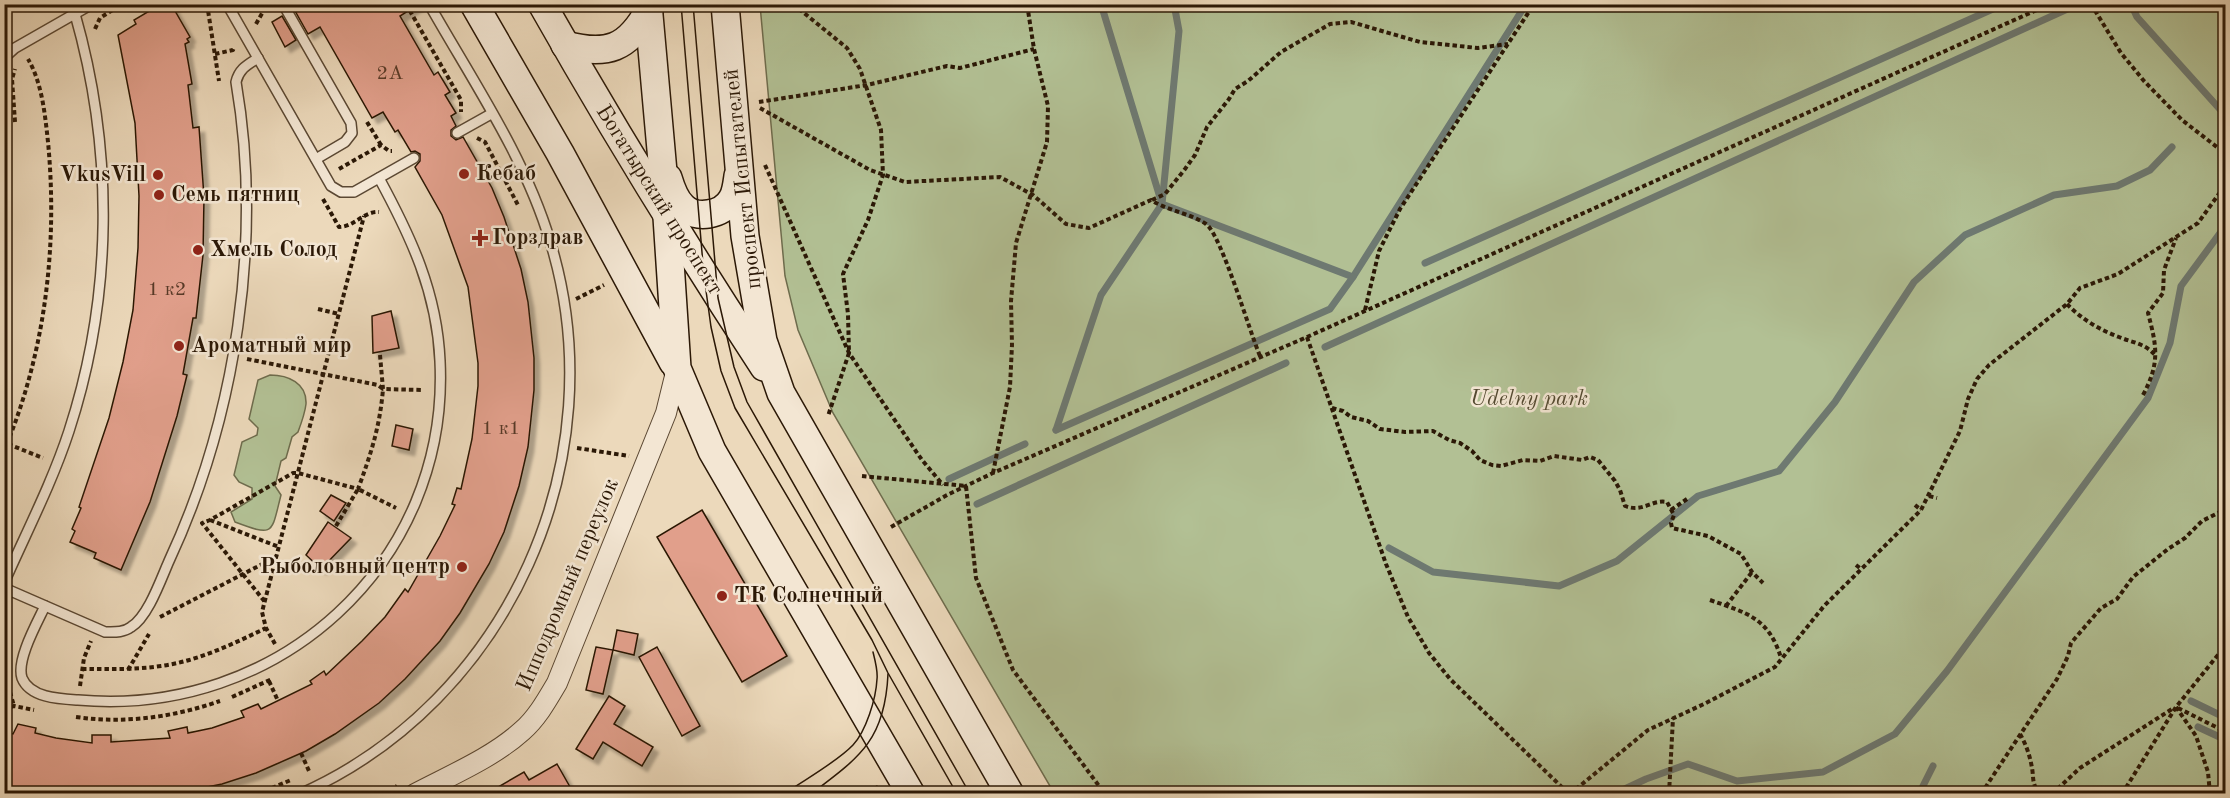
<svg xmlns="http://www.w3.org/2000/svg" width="2230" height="798" viewBox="0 0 2230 798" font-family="'Old Standard TT',serif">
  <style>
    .green { fill: #b2c094; stroke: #6e6c4d; stroke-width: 1.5 }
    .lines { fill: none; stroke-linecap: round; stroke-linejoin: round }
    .stream { stroke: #6e7971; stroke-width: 7 }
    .building { fill: #e19f8b; stroke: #2b1806; stroke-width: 1.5; filter: url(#shadow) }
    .service-casing { stroke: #5b4833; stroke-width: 12 }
    .minor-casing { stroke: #5b4833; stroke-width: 22 }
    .secondary-casing { stroke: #2b1806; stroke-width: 30 }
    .path { stroke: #2b1806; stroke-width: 4; stroke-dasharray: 4.5 3; stroke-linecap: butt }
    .service { stroke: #f3e6d3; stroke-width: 9 }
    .minor { stroke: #f3e6d3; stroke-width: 20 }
    .secondary { stroke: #f3e6d3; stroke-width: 27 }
    .tram { stroke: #2b1806; stroke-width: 1.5 }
    .poi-dot { fill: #8f2418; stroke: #f3e6d3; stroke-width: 2 }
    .labels { text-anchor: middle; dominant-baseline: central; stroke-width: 5; stroke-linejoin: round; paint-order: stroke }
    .number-label { font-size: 20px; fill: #583a27 }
    .poi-label { font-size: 22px; font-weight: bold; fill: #2b1806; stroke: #f3e6d3; text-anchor: start }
    .street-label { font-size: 22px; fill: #2b1806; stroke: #f3e6d3 }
    .park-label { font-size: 22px; font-style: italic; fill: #544a31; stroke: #f3e6d3 }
  </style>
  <defs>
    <filter id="shadow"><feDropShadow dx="5.5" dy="5.5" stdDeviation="1.5" flood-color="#0004"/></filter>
  </defs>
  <rect width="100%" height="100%" fill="#ecd9bb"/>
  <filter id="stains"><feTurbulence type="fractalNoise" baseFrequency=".00333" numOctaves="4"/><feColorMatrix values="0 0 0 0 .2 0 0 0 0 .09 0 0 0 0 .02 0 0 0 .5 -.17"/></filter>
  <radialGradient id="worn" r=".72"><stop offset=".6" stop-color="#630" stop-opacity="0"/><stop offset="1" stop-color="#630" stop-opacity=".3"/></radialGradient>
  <g class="green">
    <polygon points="760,5 2225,5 2225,793 1054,793 833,413 798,330 785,276"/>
    <path d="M270 375C288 375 307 383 306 404 305 413 301 424 298 432L292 437 286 458 281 461 275 486 281 495C271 534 275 537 235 522L231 512 252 499V488L239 482 234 475 242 442 257 435 258 428 249 419 258 380Z"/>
  </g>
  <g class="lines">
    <g class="stream">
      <polyline points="1174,4 1179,31 1162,204 1353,277 1526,4"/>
      <polyline points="2131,4 2137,17 2226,116"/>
      <polyline points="1425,263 2004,4"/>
      <polyline points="1325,347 2074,6"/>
      <polyline points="1056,430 1101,295 1162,204 1101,4"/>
      <polyline points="1056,430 1330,309 1353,277"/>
      <polyline points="949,479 1025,444"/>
      <polyline points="977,504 1286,363"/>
      <polyline points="1389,548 1433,572 1559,586 1617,561 1698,496 1779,471 1835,402 1914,282 1965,235 2054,195 2117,186 2150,170 2172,147"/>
      <polyline points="2191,701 2226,718"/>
      <polyline points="2198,727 2226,740"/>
      <polyline points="1614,794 1646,779 1688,764 1737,781 1823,772 1895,734 1947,671 2148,398 2170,343 2181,286 2226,225"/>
      <polyline points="1919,794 1933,766"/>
    </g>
  </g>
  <g class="building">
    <polygon points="161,4 171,4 190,37 187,39 189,42 185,44 192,84 188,85 193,128 199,127 204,197 203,255 196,318 193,318 183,374 187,375 177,416 150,502 121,570 94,558 96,553 70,542 75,531 72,529 81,508 79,507 109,418 123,362 133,310 138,248 139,196 135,123 118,35 136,24 134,20"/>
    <polygon points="302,4 419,4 400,16 434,75 438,72 450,92 445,95 456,113 451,116 456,126 451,130 451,136 456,140 463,137 492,188 504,217 521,269 528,302 534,358 534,390 528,447 519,486 504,532 489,564 460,613 440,641 405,679 379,703 335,734 306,751 256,773 222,784 173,794 44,794 4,785 4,732 13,734 18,724 36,728 35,733 56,738 92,743 92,735 111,735 111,742 170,738 168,731 187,727 188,733 212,728 244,717 241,711 258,704 261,709 312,684 310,681 324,671 326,675 362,641 385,617 405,589 408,592 440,536 455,505 452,504 457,488 461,489 472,439 478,386 478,363 468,287 442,215 415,167 420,161 420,154 415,151 411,152 398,130 395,132 383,112 372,118 320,27 308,34 294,9"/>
    <polygon points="282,16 296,40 285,47 272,22"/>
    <polygon points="391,311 399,348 373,353 372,316"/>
    <polygon points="396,425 413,429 409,450 392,446"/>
    <polygon points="331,495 346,503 334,521 320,511"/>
    <polygon points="702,510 787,656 742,682 657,537"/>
    <polygon points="328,522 351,538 321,569 306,555"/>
    <polygon points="617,630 638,634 634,655 613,650"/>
    <polygon points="596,647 613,650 603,694 586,690"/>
    <polygon points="657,647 700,726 682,736 639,657"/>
    <polygon points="609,696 625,706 614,724 653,747 642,766 603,742 593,759 576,749"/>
    <polygon points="557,764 574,794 486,794 524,772 529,780"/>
  </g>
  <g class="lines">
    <g class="service-casing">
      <g id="service">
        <polyline points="227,4 331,186 341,192 354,192 414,158"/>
        <polyline points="283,4 351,123 352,133 345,142 316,159"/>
        <polyline points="4,58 15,48 92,4"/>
        <polyline points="457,133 491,114"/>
        <polyline points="4,164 6,223 4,258"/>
        <path d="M4 583C26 533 52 483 69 431 113 296 114 151 75 14"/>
        <path d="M4 588 105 632C114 632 123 633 131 627 148 617 161 579 169 561 236 417 263 240 236 82 239 69 247 65 258 58"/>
        <path d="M45 606C37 623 16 660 22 678 30 698 60 699 78 700 277 718 450 564 440 361 437 292 411 237 379 178"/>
        <path d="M300 794C509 701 617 459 550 241 525 157 472 80 429 4"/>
      </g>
    </g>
    <g class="minor-casing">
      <path id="minor" d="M415 794C451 775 492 758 522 731 537 718 547 700 557 683L666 413 677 368"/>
    </g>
    <g class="secondary-casing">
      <g id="secondary">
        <polyline points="474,4 560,153 673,362"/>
        <path d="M542 4C612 128 686 248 764 367"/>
        <polyline points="648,4 667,217 677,368 712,451 911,794"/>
        <polyline points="725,4 745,236 763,341 781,393 1010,794"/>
        <path d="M565 45C607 56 628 49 649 10"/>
        <path d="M668 178C671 188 675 200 683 207 696 220 723 215 732 199 736 193 737 183 738 176"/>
      </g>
    </g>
    <g class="path">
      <polyline points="207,4 219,81"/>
      <polyline points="406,4 461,100 461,112"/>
      <polyline points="793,4 847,48 860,69 881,130 883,175 868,220 843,274 848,314 849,353 828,416"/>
      <polyline points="2091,4 2121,53 2144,81 2182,120 2226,154"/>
      <polyline points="256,24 264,10 269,7"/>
      <polyline points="95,29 100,18 122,4"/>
      <polyline points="215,54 233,50 234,47"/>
      <polyline points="759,102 867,85 947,66 960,68 1034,49"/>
      <path d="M760 108 870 170 905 182 1000 177 1033 195 1066 224 1089 228 1151 200C1168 211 1190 213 1206 224 1221 234 1250 333 1260 356"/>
      <polyline points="15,122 12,79 15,69"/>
      <polyline points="367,122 381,145"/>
      <polyline points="477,138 485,142 519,207"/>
      <polyline points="765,165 849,353 922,460 943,485"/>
      <polyline points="339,169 381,145 389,151 392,151"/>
      <path d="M323 199 339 227C354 227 364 211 379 212"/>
      <polyline points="1152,200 1165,194 1185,169 1195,155 1207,127 1229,99 1235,89 1248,81 1281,52 1330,24 1351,22 1420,42 1478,48 1508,44"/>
      <polyline points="576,299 604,285"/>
      <path d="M2067 304C2081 319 2100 330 2119 337 2133 343 2145 343 2156 356"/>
      <polyline points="318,309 339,314"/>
      <polyline points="1365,310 1379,251 1400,209 1534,4"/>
      <polyline points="1307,337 1386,564 1408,617 1429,653 1450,679 1569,794"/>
      <polyline points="380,355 383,389 423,390"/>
      <path d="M247 359 378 385 383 389C380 426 371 454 358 489L298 473H293L210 520 202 523 265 602"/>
      <path d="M2143 395C2160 363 2157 347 2148 313L2163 293 2164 270 2176 238"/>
      <path d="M1332 408 1343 411 1351 417 1368 421 1380 429 1405 432 1433 431 1449 440 1460 443 1472 451 1480 460 1492 465 1501 466 1523 460 1540 461 1554 456 1582 460 1590 457 1598 460 1615 481 1620 490 1625 506C1643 513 1652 499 1667 502L1674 515 1671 523 1672 528 1708 536 1741 554 1752 572 1763 583"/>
      <polyline points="8,444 43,458"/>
      <polyline points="577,448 629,456"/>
      <path d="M4 451C45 354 58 247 48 142 45 114 42 83 28 59"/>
      <polyline points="993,473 1010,387 1012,345 1011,301 1016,243 1047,142 1048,106 1034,49 1027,4"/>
      <polyline points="862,476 966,486 976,578 1013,670 1105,794"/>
      <polyline points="1929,496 1937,498"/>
      <polyline points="1915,505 1921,510"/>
      <polyline points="1671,510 1687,499"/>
      <polyline points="210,520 279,547"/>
      <polyline points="336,526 358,489 396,508"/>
      <polyline points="891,527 947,495 993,473 1307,337 2050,4"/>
      <polyline points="1856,565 1861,569"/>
      <path d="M1710 600C1747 613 1769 618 1781 658"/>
      <polyline points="1726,606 1752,572"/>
      <polyline points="160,617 276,557"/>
      <polyline points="275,644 266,628 262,612 364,216"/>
      <path d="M82 669C108 669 134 670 161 666 198 661 233 644 266 628"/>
      <polyline points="128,670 149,634"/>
      <polyline points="269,681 278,701"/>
      <polyline points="80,686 84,658 91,641"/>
      <polyline points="10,692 14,706"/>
      <polyline points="232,697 272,679"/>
      <polyline points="2176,707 2196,736 2208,772 2210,794"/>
      <polyline points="2178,708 2226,732"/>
      <polyline points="4,709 14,706 34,710"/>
      <path d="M76 717C125 724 174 717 220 701"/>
      <path d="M2020 734C2026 744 2030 756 2032 768 2034 778 2031 789 2044 794"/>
      <polyline points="301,753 309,771"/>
      <polyline points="258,794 291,780"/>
      <polyline points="383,794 397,786"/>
      <polyline points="862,794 878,787"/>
      <polyline points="1570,794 1648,730 1704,704 1775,667 1824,606 1921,510 1960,431 1968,399 1977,379 1989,365 2067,304 2080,288 2118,274 2198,223 2226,184"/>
      <polyline points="1669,794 1673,718"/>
      <polyline points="1981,794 2057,679 2068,656 2071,643 2101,608 2117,599 2133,577 2168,549 2185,538 2202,521 2226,509"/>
      <polyline points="2052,794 2080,768 2172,709"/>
      <polyline points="2122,794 2176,707 2226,645"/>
    </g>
    <use href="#service" class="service"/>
    <use href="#minor" class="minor"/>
    <use href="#secondary" class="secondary"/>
    <g class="tram">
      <polyline points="681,4 704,276 711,327 721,371 735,408 872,640 888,673 957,794"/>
      <polyline points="693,4 718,298 734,367 747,402 970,794"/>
      <path d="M784 794C804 780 837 762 853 745 866 731 876 699 877 679 878 671 875 660 873 652"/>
      <path d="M811 794C860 757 885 740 888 674"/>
    </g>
  </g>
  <g class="poi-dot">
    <circle cx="464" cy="174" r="6"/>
    <circle cx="158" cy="175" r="6"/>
    <circle cx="159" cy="195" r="6"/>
    <path d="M477 229h6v6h6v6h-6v6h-6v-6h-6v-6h6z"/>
    <circle cx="198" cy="250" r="6"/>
    <circle cx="179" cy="346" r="6"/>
    <circle cx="462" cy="567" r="6"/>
    <circle cx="722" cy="596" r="6"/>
  </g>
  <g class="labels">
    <g class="number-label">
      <text x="390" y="74">2А</text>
      <text x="167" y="290">1 к2</text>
      <text x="501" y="429">1 к1</text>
    </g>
    <g class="poi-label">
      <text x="476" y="174">Кебаб</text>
      <text x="146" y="175" text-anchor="end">VkusVill</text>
      <text x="171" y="195">Семь пятниц</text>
      <text x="492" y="238">Горздрав</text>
      <text x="210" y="250">Хмель Солод</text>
      <text x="191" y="346">Ароматный мир</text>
      <text x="450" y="567" text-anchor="end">Рыболовный центр</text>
      <text x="734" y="596">ТК Солнечный</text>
    </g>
    <g class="street-label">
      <text transform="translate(743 179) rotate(-96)">проспект Испытателей</text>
      <text transform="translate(659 200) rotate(58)">Богатырский проспект</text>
      <text transform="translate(568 585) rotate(-67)">Ипподромный переулок</text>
    </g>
    <g class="park-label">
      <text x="1529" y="399">Udelny park</text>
    </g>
  </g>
  <rect width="2230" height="798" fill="none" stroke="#ecd9bb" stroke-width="24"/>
  <rect x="6" y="6" width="2218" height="786" fill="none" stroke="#2b1806" stroke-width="3"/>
  <rect x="12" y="12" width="2206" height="774" fill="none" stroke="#2b1806" stroke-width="1.5"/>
  <rect width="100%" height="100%" filter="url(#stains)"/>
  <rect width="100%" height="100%" fill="url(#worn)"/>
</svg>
